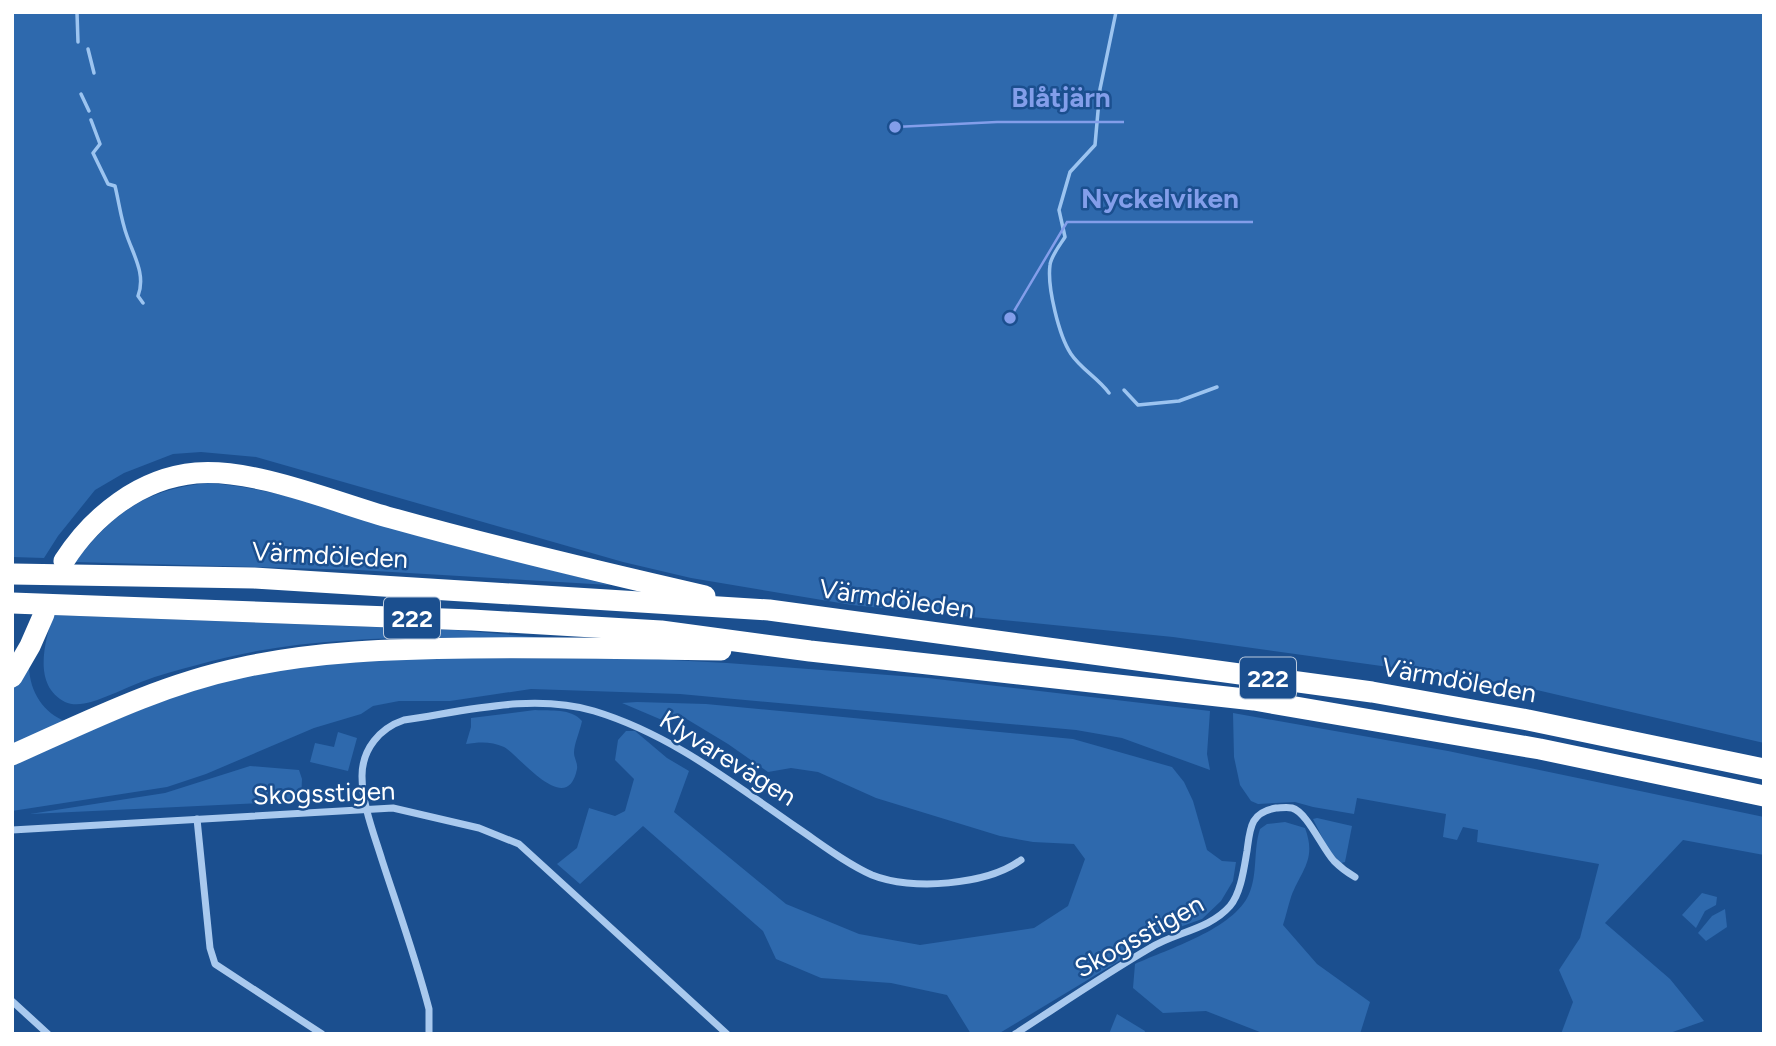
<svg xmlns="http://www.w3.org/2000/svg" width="1776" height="1046" viewBox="0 0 1776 1046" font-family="Figtree,sans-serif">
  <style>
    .green { fill: #2e69ad }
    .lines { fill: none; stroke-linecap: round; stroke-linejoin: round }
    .stream { stroke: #9cc4f0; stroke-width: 3.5 }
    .minor { stroke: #a9c9ee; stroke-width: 7 }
    .motorway { stroke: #fff; stroke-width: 21 }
    .labels { text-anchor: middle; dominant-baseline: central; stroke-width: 5; stroke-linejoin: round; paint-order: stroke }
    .shield { fill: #1b4f8f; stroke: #bbcadd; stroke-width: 2 }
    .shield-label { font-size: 24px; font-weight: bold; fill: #fff }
    .street-label { font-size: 26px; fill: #fff; stroke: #1b4f8f }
    .leader { fill: none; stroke: #839eea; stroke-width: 2.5 }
    .callout-dot { fill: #839eea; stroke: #1b4f8f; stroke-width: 2.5 }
    .callout-label { font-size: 28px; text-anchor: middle; font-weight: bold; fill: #839eea; stroke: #1b4f8f; stroke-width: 5; stroke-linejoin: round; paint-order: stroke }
  </style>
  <rect width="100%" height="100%" fill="#1b4f8f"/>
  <g class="green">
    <polygon points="12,12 1764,12 1764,743 1511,684 1173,637 852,605 691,578 623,562 256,457 201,452 173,454 124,473 95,490 58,536 44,558 12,557"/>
    <path d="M208 483C281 488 349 516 419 536 483 553 547 569 610 585L358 570 75 562C113 513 146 489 208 483Z"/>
    <path d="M53 615 455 630 557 639C437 638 314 631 197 665 178 670 159 675 141 682 125 688 108 697 91 702 84 704 73 706 65 702 32 685 45 642 53 615Z"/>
    <path d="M435 658 652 659 727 663 928 678 1210 711 1207 754 1210 770 1122 738 1076 730 680 694 531 689 450 701H399L373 706 361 714 314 728 206 774 167 787 12 811V766C77 737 141 706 209 686 283 664 359 661 435 658Z"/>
    <path d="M29 667C30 692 43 713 67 722L12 747V689Z"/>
    <polygon points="637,702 706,704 1073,739 1172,767 1184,782 1193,801 1207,850 1222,861 1236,862 1233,881 1221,901 1202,919 1155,936 1119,961 998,1034 971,1034 947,995 891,983 821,978 776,959 763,931 643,826 580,884 557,864 577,848 589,808 615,816 625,811 634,779 615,760 618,740 626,731 635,731 667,758 689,771 674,812 786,904 859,934 920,945 1034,928 1068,906 1085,859 1074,844 1033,842 1000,836 876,798 818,772 791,768 768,772 728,744 680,715 662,720 622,703"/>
    <path d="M535 710C551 711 571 708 582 721 580 731 574 744 574 753 574 758 578 763 577 769 567 819 519 755 504 747 491 741 479 742 466 744L471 727V718Z"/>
    <polygon points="1233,713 1448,751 1764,817 1764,855 1683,840 1605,923 1670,979 1704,1021 1667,1034 1561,1034 1573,1002 1559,970 1580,938 1599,864 1477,842 1478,830 1463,827 1457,840 1443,837 1446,814 1357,798 1354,814 1313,807 1295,802 1258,804 1251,801 1240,785 1234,757"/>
    <polygon points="338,732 357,738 348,771 310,762 315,743 334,747"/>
    <polygon points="250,766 299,770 302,779 301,801 30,814 165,793"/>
    <polygon points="1317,818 1352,826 1345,862 1341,863 1328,849 1313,819"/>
    <path d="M1285 822 1305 828C1317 860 1301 870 1291 897 1288 906 1286 916 1283 925L1317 964 1370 1002 1360 1034H1265L1206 1011 1163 1013 1133 988 1135 964C1168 949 1234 929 1249 894 1258 874 1253 850 1260 829L1267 824Z"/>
    <polygon points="1702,893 1717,897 1716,905 1705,911 1696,928 1682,915"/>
    <polygon points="1725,909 1727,927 1706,941 1698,933 1712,916"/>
    <polygon points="1117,1014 1145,1031 1144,1034 1109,1034"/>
  </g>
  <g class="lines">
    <g class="stream">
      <polyline points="77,13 78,42"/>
      <polyline points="88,49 94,73"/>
      <polyline points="81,94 89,111"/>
      <path d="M91 120 100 144 93 153 108 184 115 186C119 202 121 220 127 236 134 256 146 275 138 296L143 303"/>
      <polyline points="1124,390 1138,405 1179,401 1217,387"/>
      <path d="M1109 393C1098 378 1081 369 1071 354 1059 336 1047 287 1050 265 1051 256 1060 245 1065 237L1059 210 1070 172 1095 145 1100 89 1116 12"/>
    </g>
    <g class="minor">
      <polyline points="197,819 210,948 215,964 322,1034"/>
      <polyline points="12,830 393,808 479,828 519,844 727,1034"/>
      <polyline points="12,1001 48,1034"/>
      <path d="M429 1034V1009C416 959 398 909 382 860 374 834 362 804 362 776 362 749 380 728 404 720 466 711 532 693 594 711 670 734 731 782 796 827 820 843 845 863 872 875 911 891 987 885 1021 860"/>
      <path d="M1015 1034C1060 1005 1104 975 1150 948 1175 932 1209 930 1230 906 1241 893 1244 868 1247 851 1250 829 1250 812 1276 808 1280 808 1287 807 1292 808 1307 812 1322 848 1334 861 1340 867 1348 873 1355 877"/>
    </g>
    <g class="motorway">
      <path d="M64 561C93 516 140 478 196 473 254 468 334 502 391 518 495 547 600 572 705 596"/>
      <polyline points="12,574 254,578 769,610 1372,692 1528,720 1764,769"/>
      <polyline points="12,603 472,620 661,631 810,651 1254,700 1540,749 1764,796"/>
      <polyline points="12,677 30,646 44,614"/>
      <path d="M12 755C86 722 160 685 240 668 316 651 394 649 472 648 555 647 638 649 721 650"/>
    </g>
  </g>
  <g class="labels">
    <g class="shield">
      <rect x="384" y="597.5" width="56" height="41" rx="5"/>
      <rect x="1240" y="657.5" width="56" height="41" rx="5"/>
    </g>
    <g class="shield-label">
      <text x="412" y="618">222</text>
      <text x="1268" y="678">222</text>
    </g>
    <g class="street-label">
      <text transform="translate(330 555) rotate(3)">Värmdöleden</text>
      <text transform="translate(897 599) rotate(8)">Värmdöleden</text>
      <text transform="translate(1459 680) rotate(10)">Värmdöleden</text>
      <text transform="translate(728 758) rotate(32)">Klyvarevägen</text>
      <text transform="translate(324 793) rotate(-2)">Skogsstigen</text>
      <text transform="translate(1139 936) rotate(-29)">Skogsstigen</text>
    </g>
  </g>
  <path class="leader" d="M895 127L997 122H1124M1010 318L1067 222H1253"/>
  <g class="callout-dot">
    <circle cx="895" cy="127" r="7"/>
    <circle cx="1010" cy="318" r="7"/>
  </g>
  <g class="callout-label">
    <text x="1061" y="107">Blåtjärn</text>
    <text x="1160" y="208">Nyckelviken</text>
  </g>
  <rect width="1776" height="1046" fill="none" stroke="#ffffff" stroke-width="28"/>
</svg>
